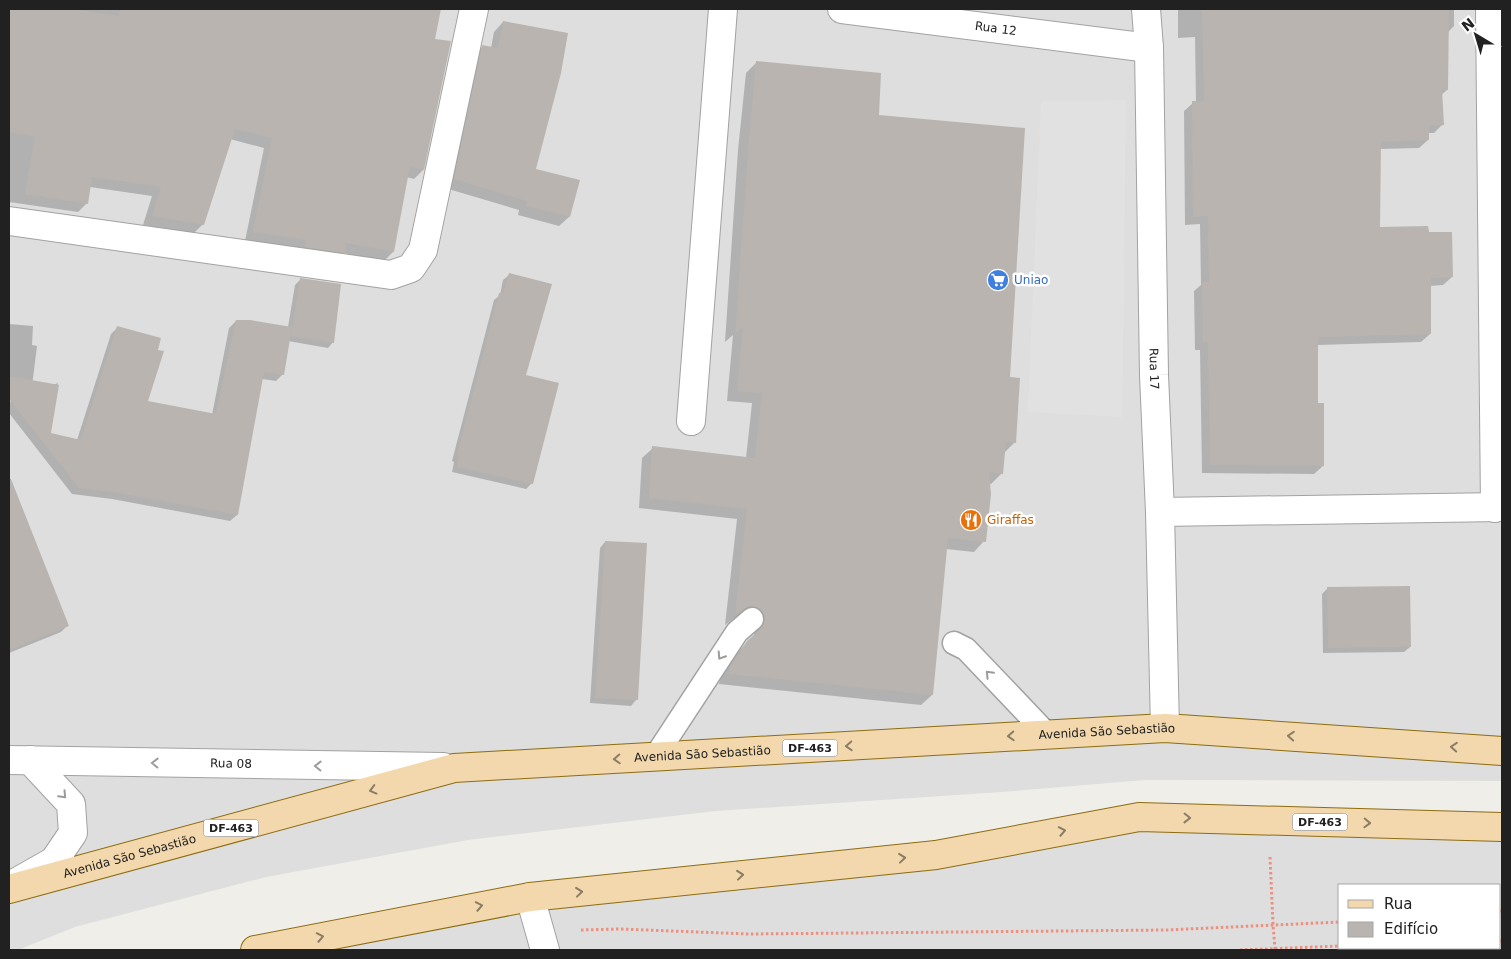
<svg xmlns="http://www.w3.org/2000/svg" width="1511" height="959" viewBox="0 0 1511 959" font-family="'DejaVu Sans',sans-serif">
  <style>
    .residential { fill: #dfdede; fill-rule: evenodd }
    .parking { fill: #e1e1e1 }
    .shadow { fill: #0003 }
    .building { fill: #b9b4af }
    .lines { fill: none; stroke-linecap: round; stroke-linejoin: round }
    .service-casing { stroke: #a2a2a2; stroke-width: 25 }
    .minor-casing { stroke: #a2a2a2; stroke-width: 30 }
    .primary-casing { stroke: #8d6c11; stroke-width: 30 }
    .path { stroke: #eb917f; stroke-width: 3; stroke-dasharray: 2.5 2.5; stroke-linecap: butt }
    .service { stroke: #fff; stroke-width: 22 }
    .minor { stroke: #fff; stroke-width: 28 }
    .primary { stroke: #f2d8ac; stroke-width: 28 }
    .oneway { stroke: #9b9b9b }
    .oneway2 { stroke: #8a7c66 }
    .labels { text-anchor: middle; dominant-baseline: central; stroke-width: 5; stroke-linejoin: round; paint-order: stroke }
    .shield { fill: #fff; stroke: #646464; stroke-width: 1 }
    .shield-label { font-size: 11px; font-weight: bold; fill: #212121 }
    .street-label { font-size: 12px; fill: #212121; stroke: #fff }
    .shop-label { font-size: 12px; fill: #366cbe; stroke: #fff; text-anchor: start }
    .food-label { font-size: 12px; fill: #c56008; stroke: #fff; text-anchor: start }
  </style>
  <rect width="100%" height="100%" fill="#f0eee9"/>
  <g class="residential">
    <polygon points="9,9 1502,9 1502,781 1145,780 1002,792 716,811 468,840 266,877 75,927 18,950 9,950"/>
    <path d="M1139 817 1502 827V950H255ZM1340 885H1500V948H1340Z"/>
  </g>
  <polygon class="parking" points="1126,100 1122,417 1028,412 1041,101"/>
  <g class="shadow">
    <polygon points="9,9 360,9 369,11 369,9 439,9 434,40 450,42 423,170 414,179 406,177 393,252 384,261 343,253 335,261 245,241 264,148 230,139 203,224 194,233 143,225 152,196 90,187 87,203 78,212 9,202"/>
    <polygon points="1178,9 1454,9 1454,26 1448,32 1447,90 1441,95 1442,125 1434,133 1428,133 1428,140 1419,148 1379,149 1379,228 1428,234 1452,277 1443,285 1430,286 1430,334 1421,342 1317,345 1316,404 1323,466 1314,474 1202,473 1200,350 1195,350 1194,291 1201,285 1200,224 1185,225 1184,111 1193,103 1196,102 1195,37 1178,38"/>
    <polygon points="503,22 534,170 578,181 569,217 559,226 518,215 519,210 445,188 473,56 483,47 491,48 494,32"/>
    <polygon points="756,63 878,116 1009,378 1015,442 1004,453 1002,473 991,484 989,484 984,541 974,552 946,549 932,695 921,705 719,684 720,679 737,653 754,635 755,627 745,617 737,616 725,625 737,519 639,508 642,458 653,448 746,458 752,403 727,401 733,335 725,342 738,150 746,73"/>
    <polygon points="509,275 525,376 532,483 526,489 452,472 454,462 452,461 494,300 500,295 503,280"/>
    <polygon points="301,279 333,342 328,348 288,341 283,374 276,381 262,379 237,515 230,521 112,499 72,494 9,413 9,404 11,401 58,383 50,434 77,440 111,334 117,328 146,402 212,415 229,328 236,321 288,327 295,285"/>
    <polygon points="9,324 33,326 32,345 37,346 32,386 24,395 9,393"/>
    <polygon points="9,477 68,625 61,632 9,653"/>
    <polygon points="605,542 636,700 631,706 590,703 600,548"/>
    <polygon points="1328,588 1410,647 1404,652 1323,653 1322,594"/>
  </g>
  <g class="building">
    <polygon points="9,9 73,9 119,16 121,9 441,9 435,39 451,41 424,170 410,166 394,252 346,243 345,253 305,247 306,240 253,232 272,138 235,129 204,225 152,216 161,187 92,177 88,204 25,194 35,137 9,132"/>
    <polygon points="1202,9 1449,9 1448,90 1442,90 1444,125 1429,126 1429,140 1381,142 1380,227 1428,226 1429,232 1452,232 1453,277 1431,278 1431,334 1318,337 1318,403 1324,403 1324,466 1210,465 1208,342 1203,342 1202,282 1209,282 1208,216 1193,217 1192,101 1204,101"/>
    <polygon points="503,21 568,33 561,73 536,169 580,180 570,217 526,206 527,201 454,179 482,45 498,48"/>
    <polygon points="756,61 881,73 879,115 1025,128 1010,377 1020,378 1016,443 1006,442 1003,474 989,472 991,494 986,542 948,538 933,695 729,674 730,667 747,641 761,629 764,623 765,616 762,611 756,606 749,606 735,616 747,509 649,498 652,446 755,458 762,393 737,391 743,327 735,334 749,138"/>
    <polygon points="509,273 552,284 526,375 559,383 533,484 457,467 459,456 457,455 499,293 503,294"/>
    <polygon points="300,278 341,284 334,343 291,336"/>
    <polygon points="236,320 250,320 292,327 284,375 264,372 238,515 119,493 79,488 9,399 9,376 59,385 51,433 81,440 117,326 161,338 158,350 164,351 148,401 216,414"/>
    <polygon points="9,479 11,479 69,626 9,650"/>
    <polygon points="605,541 647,543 638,700 595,698"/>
    <polygon points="1410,586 1411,647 1328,648 1327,587"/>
  </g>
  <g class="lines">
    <g class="service-casing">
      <g id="service">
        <polyline points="954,643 966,649 1047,734"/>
        <polyline points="655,757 737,632 752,619"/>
      </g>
    </g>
    <g class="minor-casing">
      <g id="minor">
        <path id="s1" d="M842 9 1149 48"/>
        <path id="s2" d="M1146 9 1149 48 1154 375 1160 512 1165 728"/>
        <polyline points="1490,9 1495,508"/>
        <polyline points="9,221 391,275 411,268 423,250 474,9"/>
        <polyline points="691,421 723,9"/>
        <polyline points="1160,512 1502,507"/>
        <path id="s3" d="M9 760 443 767"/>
        <polyline points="17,882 54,861 73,833 71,804 30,760"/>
        <polyline points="530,897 545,950"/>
      </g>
    </g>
    <g class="primary-casing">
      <g id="primary">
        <path id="s4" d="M9 889 454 768 1165 728 1502 751"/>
        <polyline points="255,950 530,897 936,855 1139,817 1502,827"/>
      </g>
    </g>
    <g class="path">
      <polyline points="1270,857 1273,924 1275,949"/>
      <polyline points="1500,911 1502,911"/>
      <polyline points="581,930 620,929 749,934 1166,930 1340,922"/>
      <polyline points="1500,941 1502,941"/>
      <polyline points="1240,950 1340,946"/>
    </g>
    <use href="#service" class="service"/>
    <use href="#minor" class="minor"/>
    <use href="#primary" class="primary"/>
  </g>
  <defs><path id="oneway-chevron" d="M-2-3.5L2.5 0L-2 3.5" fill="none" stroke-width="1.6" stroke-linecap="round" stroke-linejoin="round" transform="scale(1.25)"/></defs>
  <g class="oneway">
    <use href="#oneway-chevron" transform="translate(721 656) rotate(123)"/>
    <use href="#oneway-chevron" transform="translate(989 674) rotate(-134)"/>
    <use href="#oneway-chevron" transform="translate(155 763) rotate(-179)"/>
    <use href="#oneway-chevron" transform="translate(318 766) rotate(-179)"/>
    <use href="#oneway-chevron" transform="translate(63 795) rotate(47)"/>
  </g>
  <g class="oneway2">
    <use href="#oneway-chevron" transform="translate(1011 736) rotate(177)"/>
    <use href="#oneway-chevron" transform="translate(1291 736) rotate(-176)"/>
    <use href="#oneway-chevron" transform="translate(849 746) rotate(177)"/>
    <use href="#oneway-chevron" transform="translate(1454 747) rotate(-176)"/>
    <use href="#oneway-chevron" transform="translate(617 759) rotate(177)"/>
    <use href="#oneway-chevron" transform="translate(373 790) rotate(165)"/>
    <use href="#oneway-chevron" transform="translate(1187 818) rotate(1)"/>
    <use href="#oneway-chevron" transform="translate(1367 823) rotate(2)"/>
    <use href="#oneway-chevron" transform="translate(1062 831) rotate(-11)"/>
    <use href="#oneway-chevron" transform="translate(902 858) rotate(-6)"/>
    <use href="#oneway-chevron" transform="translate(740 875) rotate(-6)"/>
    <use href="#oneway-chevron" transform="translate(579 892) rotate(-6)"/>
    <use href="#oneway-chevron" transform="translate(479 906) rotate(-11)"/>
    <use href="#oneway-chevron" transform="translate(320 937) rotate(-11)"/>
  </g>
  <defs>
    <g id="supermarket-disc" transform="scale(1.125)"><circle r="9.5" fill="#3f7fe0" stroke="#fff"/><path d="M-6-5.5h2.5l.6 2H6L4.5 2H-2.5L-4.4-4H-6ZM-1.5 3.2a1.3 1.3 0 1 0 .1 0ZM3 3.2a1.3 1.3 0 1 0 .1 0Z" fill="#fff"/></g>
    <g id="restaurant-disc" transform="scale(1.125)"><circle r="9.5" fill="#e8710a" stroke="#fff"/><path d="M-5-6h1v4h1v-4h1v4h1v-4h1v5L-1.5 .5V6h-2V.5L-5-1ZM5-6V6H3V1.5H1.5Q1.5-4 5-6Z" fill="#fff"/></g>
  </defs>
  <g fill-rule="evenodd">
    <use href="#supermarket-disc" x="998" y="280"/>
    <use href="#restaurant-disc" x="971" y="520"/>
  </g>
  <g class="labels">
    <g class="shield">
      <rect x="782.5" y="739.5" width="55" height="17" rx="4"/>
      <rect x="1292.5" y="813.5" width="55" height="17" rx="4"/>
      <rect x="203.5" y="819.5" width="55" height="17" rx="4"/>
    </g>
    <g class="shield-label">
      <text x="810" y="748">DF-463</text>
      <text x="1320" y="822">DF-463</text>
      <text x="231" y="828">DF-463</text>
    </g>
    <g class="street-label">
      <text stroke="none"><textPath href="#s1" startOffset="155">Rua 12</textPath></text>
      <text stroke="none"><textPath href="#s2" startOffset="360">Rua 17</textPath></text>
      <text stroke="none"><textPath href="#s4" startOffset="1115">Avenida São Sebastião</textPath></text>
      <text stroke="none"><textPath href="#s4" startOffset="710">Avenida São Sebastião</textPath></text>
      <text stroke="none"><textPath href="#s3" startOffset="222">Rua 08</textPath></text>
      <text stroke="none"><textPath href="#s4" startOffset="125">Avenida São Sebastião</textPath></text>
    </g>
    <g class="shop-label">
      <text x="1014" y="280">Uniao</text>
    </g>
    <g class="food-label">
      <text x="987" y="520">Giraffas</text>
    </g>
  </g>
  <rect width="1511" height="959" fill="none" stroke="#212121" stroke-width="20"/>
  <rect x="1338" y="884" width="162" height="65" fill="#ffffff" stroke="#a6a6a6"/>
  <rect x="1348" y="900" width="25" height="8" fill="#f2d8ac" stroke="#a6a6a6"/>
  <text x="1384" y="909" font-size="15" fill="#212121">Rua</text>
  <rect x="1348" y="922" width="25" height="15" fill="#b9b4af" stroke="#a6a6a6"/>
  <text x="1384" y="934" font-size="15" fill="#212121">Edifício</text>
  <g transform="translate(1476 35) rotate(322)" stroke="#ffffff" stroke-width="4" paint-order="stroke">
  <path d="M0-4L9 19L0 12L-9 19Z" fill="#212121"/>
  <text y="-8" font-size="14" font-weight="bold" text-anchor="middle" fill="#212121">N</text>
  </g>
</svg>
